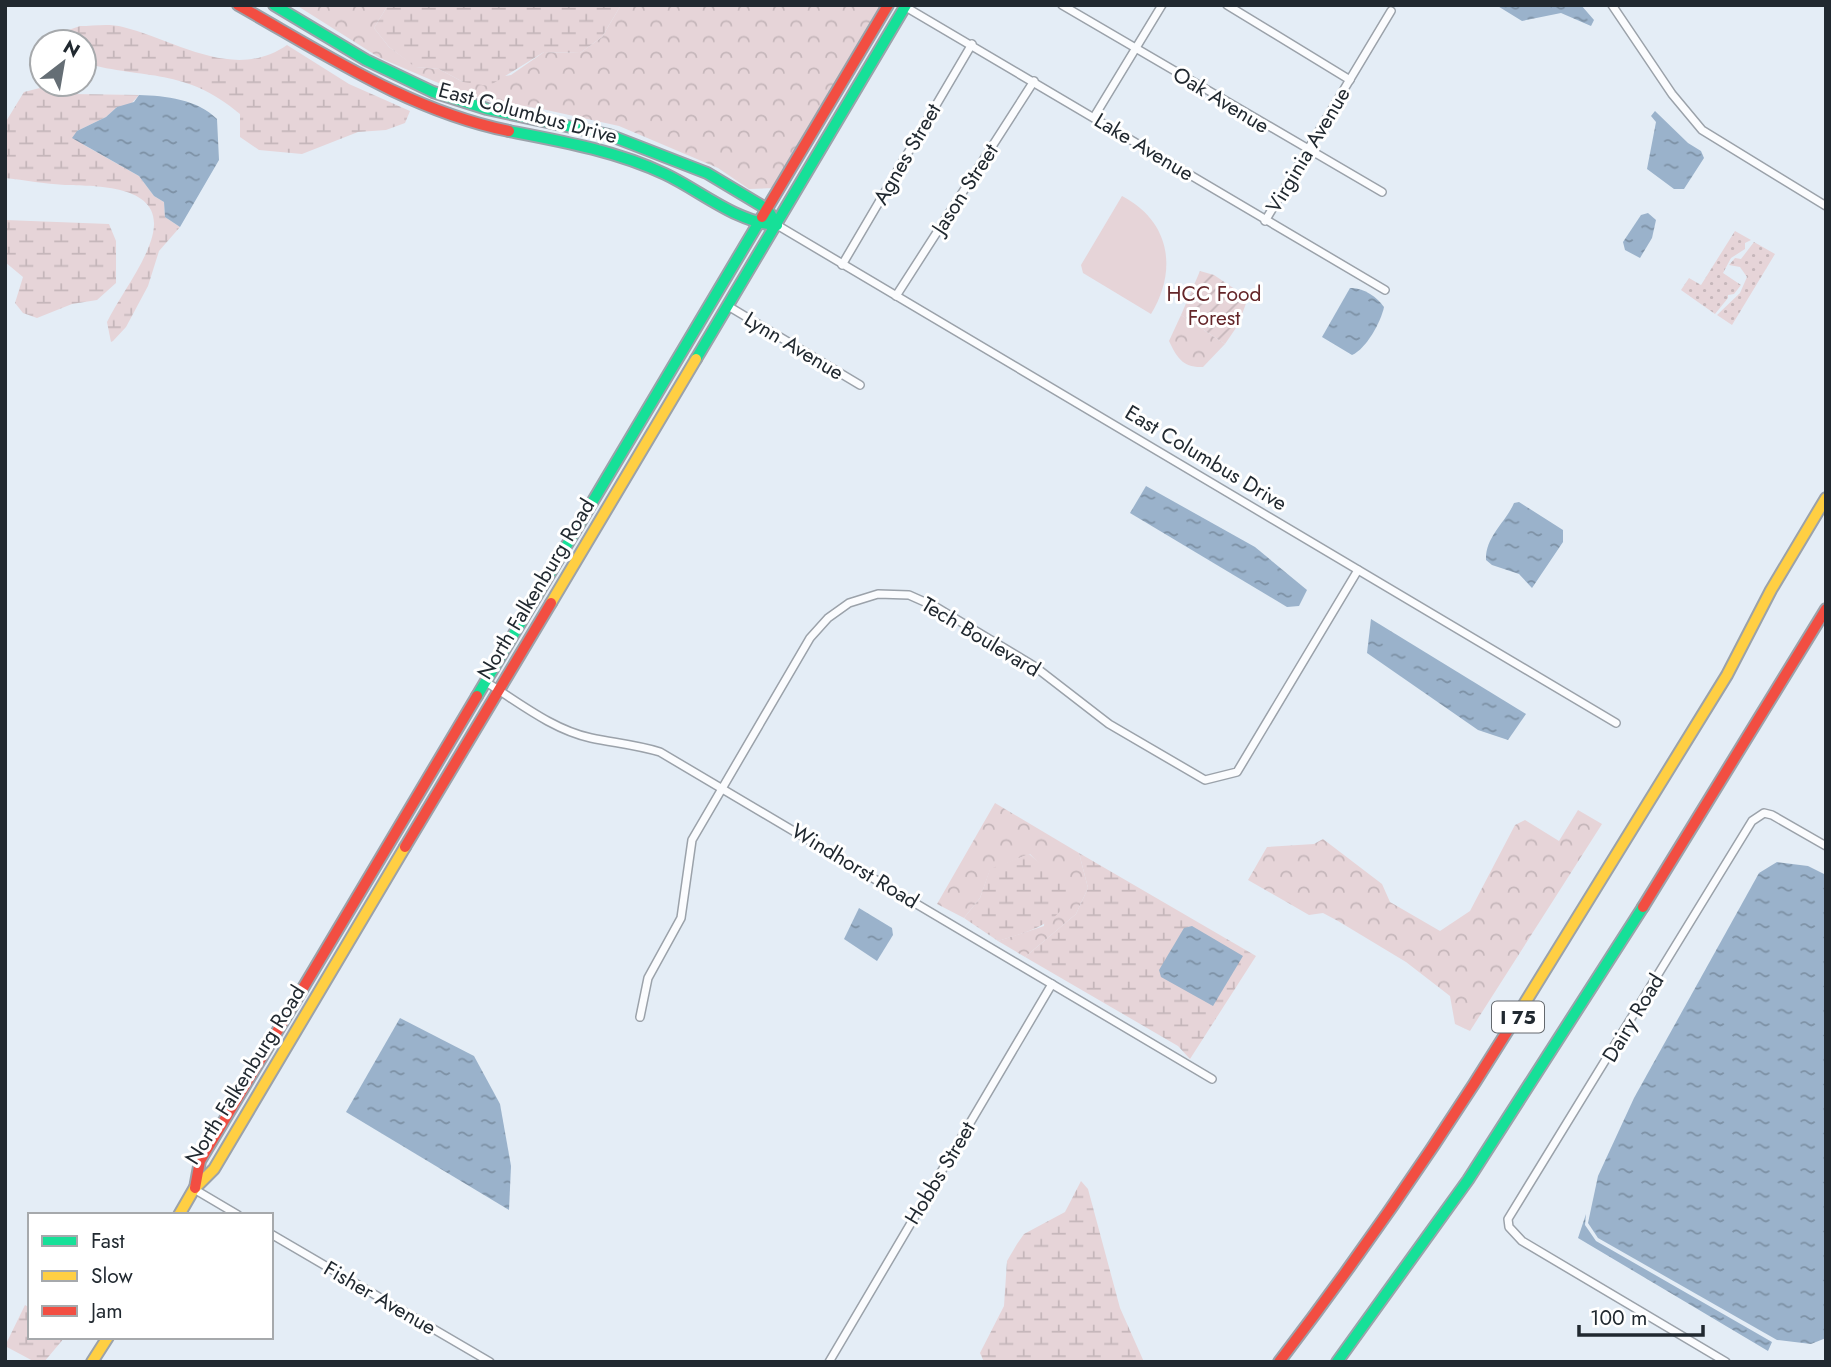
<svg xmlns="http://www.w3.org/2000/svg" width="1831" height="1367" viewBox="0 0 1831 1367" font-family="Jost,sans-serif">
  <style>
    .grass { fill: url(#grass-dots) }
    .forest { fill: url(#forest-crowns) }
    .wetland { fill: url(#wetland-marsh) }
    .garden { fill: url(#garden-furrows) }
    .pitch { fill: #e6d4d8 }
    .water { fill: url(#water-ripples) }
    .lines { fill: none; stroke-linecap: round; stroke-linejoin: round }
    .street-casing { stroke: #9ba2aa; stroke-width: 10 }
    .fast-casing { stroke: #9ba2aa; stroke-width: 14 }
    .slow-casing { stroke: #9ba2aa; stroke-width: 14 }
    .jam-casing { stroke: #9ba2aa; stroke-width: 14 }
    .street { stroke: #fbfcfe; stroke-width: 7 }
    .fast { stroke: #16e098; stroke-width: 10 }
    .slow { stroke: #ffcf43; stroke-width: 10 }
    .jam { stroke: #f24e42; stroke-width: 10 }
    .labels { text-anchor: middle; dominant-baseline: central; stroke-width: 6; stroke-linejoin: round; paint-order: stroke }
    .shield { fill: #fff; stroke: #64696e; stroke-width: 2 }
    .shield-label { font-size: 19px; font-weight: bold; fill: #212930 }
    .street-label { font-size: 21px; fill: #212930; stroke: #fff }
    .park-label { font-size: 21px; fill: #642629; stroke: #fff }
  </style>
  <defs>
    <pattern id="grass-dots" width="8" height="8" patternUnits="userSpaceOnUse" patternTransform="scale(1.75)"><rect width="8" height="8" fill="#e6d4d8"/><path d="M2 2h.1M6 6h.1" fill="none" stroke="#c5b6ba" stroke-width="1.8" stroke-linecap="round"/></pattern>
    <pattern id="forest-crowns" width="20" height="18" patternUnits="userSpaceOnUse" patternTransform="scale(1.75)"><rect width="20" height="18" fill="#e6d4d8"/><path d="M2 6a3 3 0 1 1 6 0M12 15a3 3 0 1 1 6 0" fill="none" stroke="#c5b6ba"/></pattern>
    <pattern id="wetland-marsh" width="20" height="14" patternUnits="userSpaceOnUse" patternTransform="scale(1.75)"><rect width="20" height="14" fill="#e6d4d8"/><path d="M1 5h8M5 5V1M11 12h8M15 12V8" fill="none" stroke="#c5b6ba"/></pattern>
    <pattern id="garden-furrows" width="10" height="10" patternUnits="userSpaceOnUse" patternTransform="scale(1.75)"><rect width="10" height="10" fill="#e6d4d8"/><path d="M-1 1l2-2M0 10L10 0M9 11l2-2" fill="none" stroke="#c5b6ba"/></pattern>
    <pattern id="water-ripples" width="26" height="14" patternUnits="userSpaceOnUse" patternTransform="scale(1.75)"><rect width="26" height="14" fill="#9ab2cb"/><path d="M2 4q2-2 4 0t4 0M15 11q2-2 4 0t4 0" fill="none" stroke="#7d91a5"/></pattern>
  </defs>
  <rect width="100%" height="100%" fill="#e4edf6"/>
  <g class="grass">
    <polygon points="1735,231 1751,240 1745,243 1745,249 1731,258 1723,273 1741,285 1734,294 1728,295 1728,298 1715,314 1681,290 1689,278 1701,285"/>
    <polygon points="1754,242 1775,254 1732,325 1717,315 1740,293 1747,277 1740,267 1729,265 1735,258 1741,259"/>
  </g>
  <g class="forest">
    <polygon points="296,5 388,5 374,28 389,47 416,67 439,69 463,82 511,75 544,52 580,53 602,37 621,5 883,5 774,188 749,189 718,168 619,126 542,109 487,101 436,82 380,58"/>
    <path d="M1181 315 1225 344 1203 367C1183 368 1177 358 1169 341Z"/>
    <polygon points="995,803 1079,853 1088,888 1076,914 1025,957 998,941 1044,926 1048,873 1030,854 990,870 980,898 964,918 937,904"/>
    <polygon points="1578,810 1602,824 1470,1031 1455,1024 1450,996 1406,962 1338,921 1323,913 1309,915 1248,880 1267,847 1314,844 1323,839 1382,884 1390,902 1440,931 1470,911 1515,825 1525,820 1559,841"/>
  </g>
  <g class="wetland">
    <polygon points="388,5 621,5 602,37 580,53 544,52 489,86 463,82 439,69 415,67 389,47 374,28"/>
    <path d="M80 26C93 26 109 23 123 27 176 40 234 82 287 45L349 84 410 111 405 123 386 130 358 132 302 154 259 150 240 137V114C184 67 146 80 84 63V42H58L60 33Z"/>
    <path d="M40 88 72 94 139 95 129 106 117 107 106 117 77 131 84 145 139 176 154 196 164 202 165 217 180 227 159 251 148 286 126 327 113 341 111 342 107 322C120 295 153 254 154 225 156 184 91 186 65 185 45 184 25 180 5 178V123L24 92Z"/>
    <polygon points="5,220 109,224 116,241 116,283 97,300 72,304 37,318 23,313 15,303 23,277 5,262"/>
    <polygon points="1079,853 1256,956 1190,1059 1178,1046 1025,957 1076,914 1088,888"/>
    <path d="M1029 854 1071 890C1063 924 1027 932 998 941L964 918 980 898 990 869Z"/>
    <polygon points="1081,1181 1088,1189 1120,1308 1144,1362 984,1362 980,1353 1004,1306 1007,1261 1017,1244 1024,1234 1065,1212"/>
    <polygon points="25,1305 30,1308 30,1337 65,1337 44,1362 35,1362 5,1346"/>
  </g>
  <polygon class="garden" points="1200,271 1214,275 1248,298 1238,325 1225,344 1181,315"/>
  <path class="pitch" d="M1122 196C1170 221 1178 270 1151 314L1083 273 1081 265Z"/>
  <g class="water">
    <polygon points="1496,5 1581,5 1594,20 1591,26 1561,13 1522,21"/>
    <path d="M139 95C166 96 197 99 217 119L219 160 180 227 165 217 164 202 154 196 139 176 72 138 77 131 106 117 117 107 134 102Z"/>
    <polygon points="1655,111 1688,143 1701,151 1704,158 1684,189 1674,189 1647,169 1656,122 1651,116"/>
    <polygon points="1648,213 1656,220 1652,238 1640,258 1625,250 1623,242 1641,215"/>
    <path d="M1350 288C1363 287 1377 297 1384 307 1381 322 1366 349 1352 355L1322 337Z"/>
    <polygon points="1146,486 1255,547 1307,590 1299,606 1287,607 1130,513"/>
    <path d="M1519 502 1563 530V542L1532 588 1519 574 1492 565 1486 560C1485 537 1506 522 1514 503Z"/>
    <polygon points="1371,619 1526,714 1508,740 1478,730 1367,653"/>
    <polygon points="1777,862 1808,866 1826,875 1826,1338 1811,1344 1777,1340 1598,1238 1588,1223 1598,1176 1634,1098 1759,873"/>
    <polygon points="859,908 892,928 893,935 877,961 844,939"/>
    <polygon points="1192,926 1243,956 1213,1006 1161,977 1159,970 1184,928"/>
    <polygon points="400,1018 474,1056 500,1104 511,1166 509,1210 346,1112"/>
    <polygon points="1586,1214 1585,1225 1596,1241 1772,1342 1768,1351 1578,1238"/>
  </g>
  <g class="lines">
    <g class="street-casing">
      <g id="street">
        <polyline points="1062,5 1382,192"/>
        <polyline points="1227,5 1350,80"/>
        <polyline points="1612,5 1672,94 1702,130 1826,206"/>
        <polyline points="904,6 1385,290"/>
        <polyline points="1094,117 1162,5"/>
        <polyline points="1265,221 1391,11"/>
        <polyline points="777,225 1616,723"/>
        <polyline points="842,265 972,44"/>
        <polyline points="896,296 1034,81"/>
        <polyline points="728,306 860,385"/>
        <path d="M486 682C518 702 553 730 591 738 615 743 637 745 660 752L1212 1079"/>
        <polyline points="640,1017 648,978 681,918 692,840 810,638 828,618 849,603 878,594 909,595 936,607 1034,666 1109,724 1205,780 1237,772 1358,570"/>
        <polyline points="194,1189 238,1215"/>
        <polyline points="271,1234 490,1362"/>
        <polyline points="829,1362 1052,984"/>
        <polyline points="1726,1362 1522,1241 1509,1227 1508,1219 1752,821 1764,813 1772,815 1826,846"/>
      </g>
    </g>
    <g class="fast-casing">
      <g id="fast">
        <polyline points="274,5 366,60 433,92 487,109 609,135 707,173 767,209 777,225"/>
        <path d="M509 131C561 141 617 151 665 174 701 191 737 223 777 225"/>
        <polyline points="696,359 906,5"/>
        <polyline points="477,696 762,217"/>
        <polyline points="1337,1362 1468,1180 1643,907"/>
      </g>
    </g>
    <g class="slow-casing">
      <g id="slow">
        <polyline points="551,603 696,359"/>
        <polyline points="1515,1019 1727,675 1771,590 1826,498"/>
        <polyline points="179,1215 194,1189 214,1169 405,847"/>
        <polyline points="92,1362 108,1337"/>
      </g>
    </g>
    <g class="jam-casing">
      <g id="jam">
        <path d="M238 5C325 54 410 111 509 131"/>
        <polyline points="762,217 888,5"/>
        <polyline points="405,847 551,603"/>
        <polyline points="1643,907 1826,609"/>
        <polyline points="195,1188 200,1161 477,696"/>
        <path d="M1279 1362C1363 1252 1442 1137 1515 1019"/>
      </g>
    </g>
    <use href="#street" class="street"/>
    <use href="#fast" class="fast"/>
    <use href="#slow" class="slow"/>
    <use href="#jam" class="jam"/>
  </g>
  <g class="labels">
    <rect class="shield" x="1492" y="1001.5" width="52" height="31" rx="5"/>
    <g class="shield-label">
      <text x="1518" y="1017">I 75</text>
    </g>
    <g class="street-label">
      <text transform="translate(1221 100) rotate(31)">Oak Avenue</text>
      <text transform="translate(528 113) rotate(15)">East Columbus Drive</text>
      <text transform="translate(1144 147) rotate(31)">Lake Avenue</text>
      <text transform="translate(1308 150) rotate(-59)">Virginia Avenue</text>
      <text transform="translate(907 154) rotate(-60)">Agnes Street</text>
      <text transform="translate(965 189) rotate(-57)">Jason Street</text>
      <text transform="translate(794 346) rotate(31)">Lynn Avenue</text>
      <text transform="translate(1206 458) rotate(31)">East Columbus Drive</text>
      <text transform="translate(536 589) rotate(-59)">North Falkenburg Road</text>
      <text transform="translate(981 637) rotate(31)">Tech Boulevard</text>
      <text transform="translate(855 866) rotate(31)">Windhorst Road</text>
      <text transform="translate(1633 1018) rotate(-59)">Dairy Road</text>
      <text transform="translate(245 1075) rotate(-58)">North Falkenburg Road</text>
      <text transform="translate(940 1173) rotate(-59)">Hobbs Street</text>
      <text transform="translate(380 1298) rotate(30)">Fisher Avenue</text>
    </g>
    <g class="park-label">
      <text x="1214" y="294">HCC Food<tspan x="1214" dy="24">Forest</tspan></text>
    </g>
  </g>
  <rect width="1831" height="1367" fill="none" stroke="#212930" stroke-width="14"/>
  <rect x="28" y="1213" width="245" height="126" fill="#ffffff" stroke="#a6a9ac" stroke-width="2"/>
  <rect x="42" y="1236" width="35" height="10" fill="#16e098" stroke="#a6a9ac" stroke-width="2"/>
  <text x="91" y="1248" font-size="21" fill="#212930">Fast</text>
  <rect x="42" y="1271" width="35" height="10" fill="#ffcf43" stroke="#a6a9ac" stroke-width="2"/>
  <text x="91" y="1283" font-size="21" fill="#212930">Slow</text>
  <rect x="42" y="1306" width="35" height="10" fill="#f24e42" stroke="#a6a9ac" stroke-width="2"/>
  <text x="91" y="1318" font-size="21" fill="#212930">Jam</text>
  <g transform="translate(63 63) rotate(31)"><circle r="33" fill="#ffffff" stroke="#a6a9ac" stroke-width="2"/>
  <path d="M0-5L12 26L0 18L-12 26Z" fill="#656e75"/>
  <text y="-10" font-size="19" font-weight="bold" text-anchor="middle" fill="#212930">N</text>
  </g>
  <path d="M1579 1325v10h124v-10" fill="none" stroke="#212930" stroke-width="3.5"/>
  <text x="1590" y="1325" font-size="21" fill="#212930" stroke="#ffffff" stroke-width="5" paint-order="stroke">100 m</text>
</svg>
